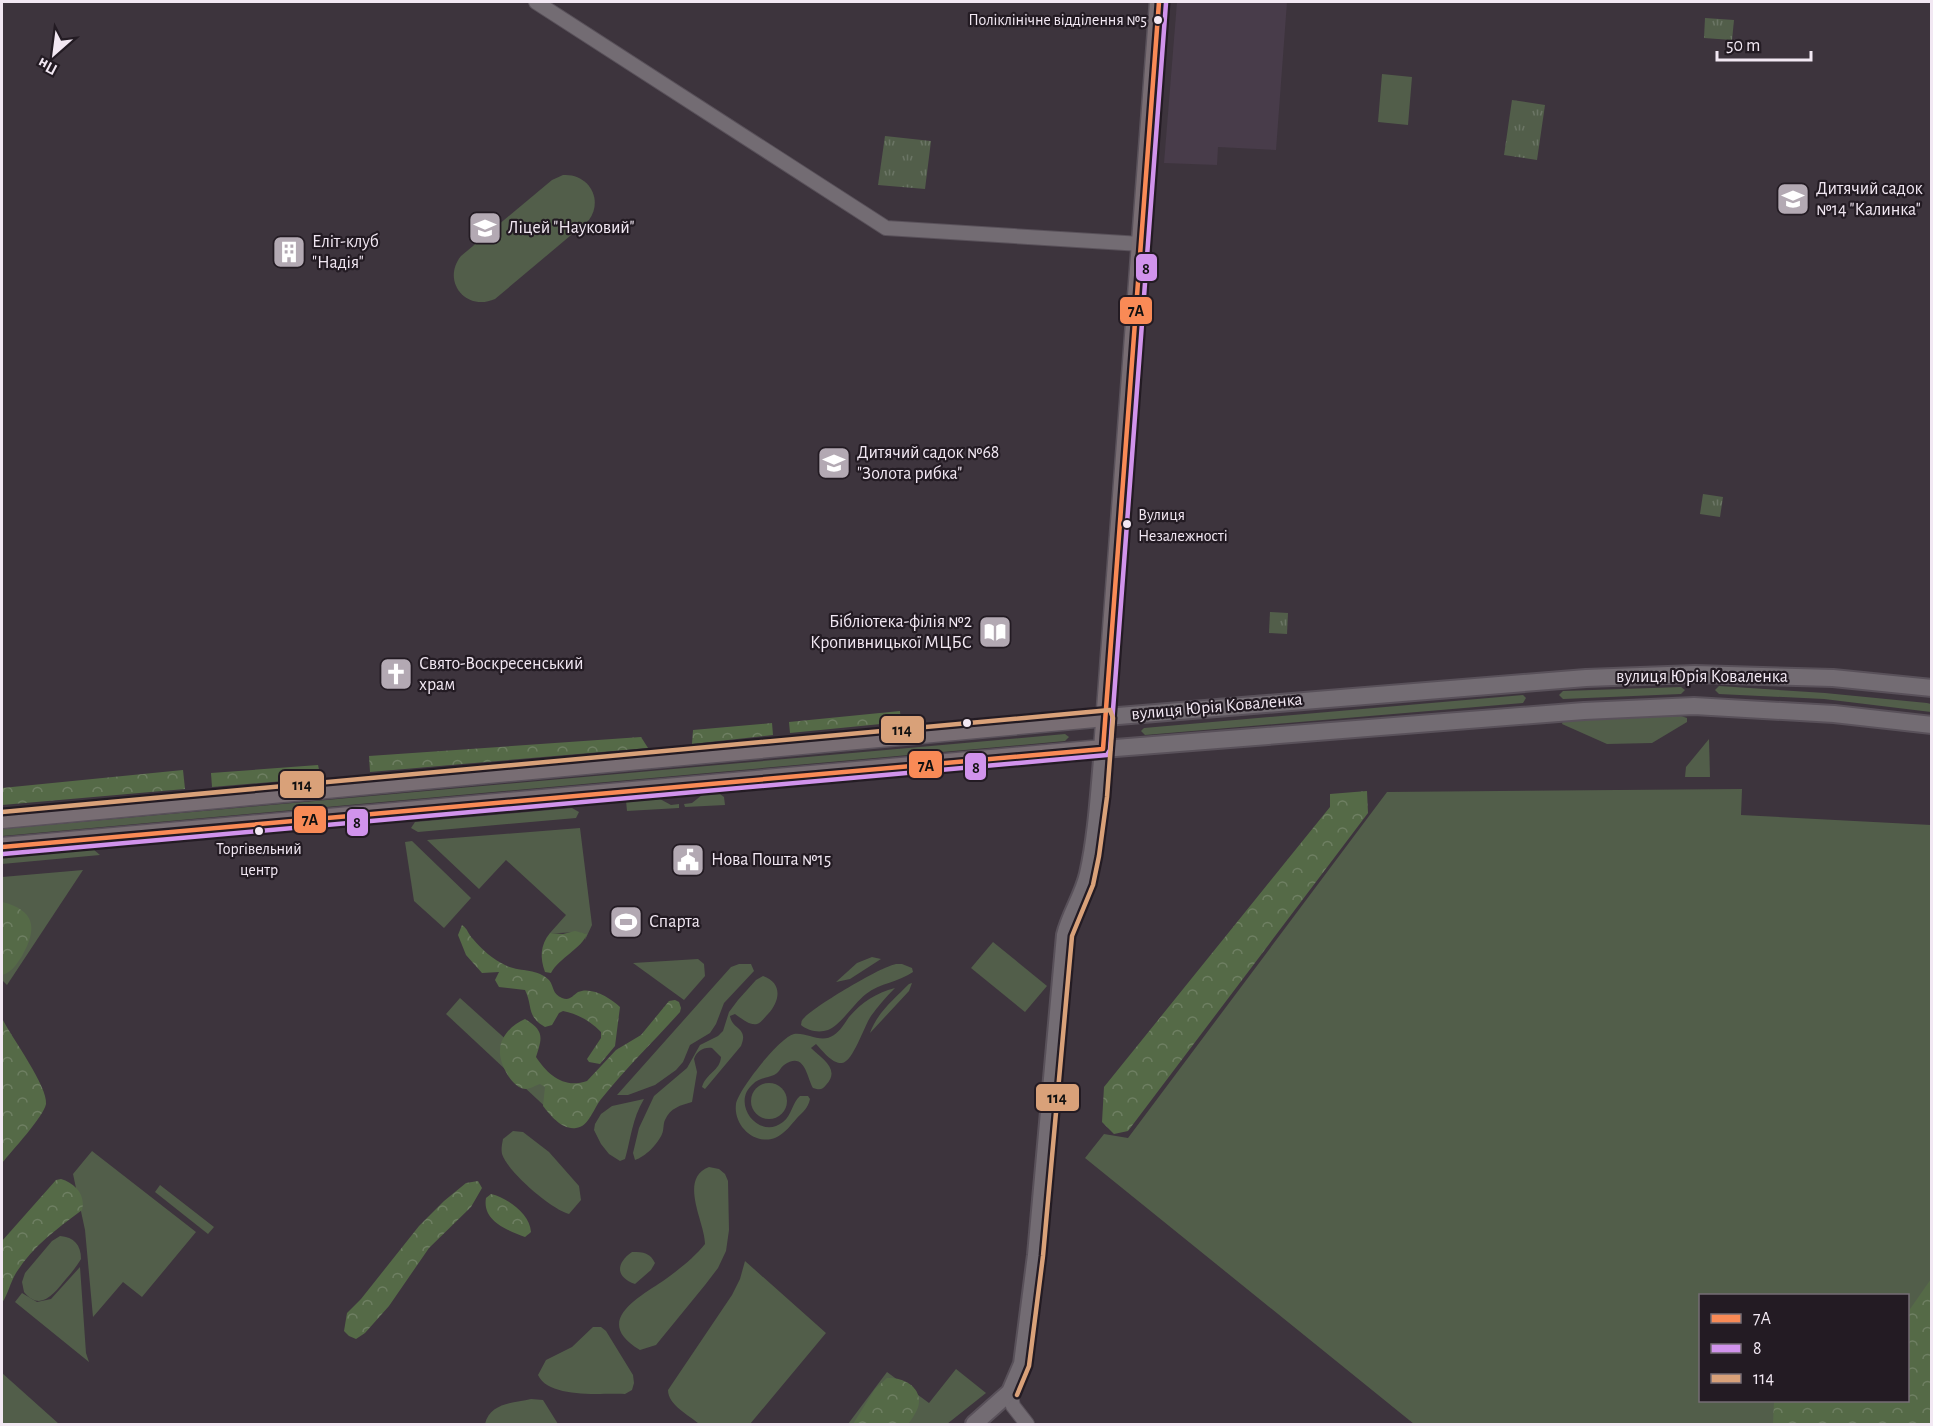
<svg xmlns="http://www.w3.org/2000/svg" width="1933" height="1426" viewBox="0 0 1933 1426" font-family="'Alegreya Sans',sans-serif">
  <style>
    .commercial { fill: #483c4a }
    .green { fill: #525e4a; fill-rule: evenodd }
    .forest { fill: url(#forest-crowns) }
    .park { fill: url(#park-tufts) }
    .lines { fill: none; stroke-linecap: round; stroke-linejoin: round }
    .minor-casing { stroke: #59515a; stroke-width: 16 }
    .tertiary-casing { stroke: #59515a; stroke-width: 20 }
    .secondary-casing { stroke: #59515a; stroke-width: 21 }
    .minor { stroke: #736c73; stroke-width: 14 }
    .tertiary { stroke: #736c73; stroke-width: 16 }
    .secondary { stroke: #786d73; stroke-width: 18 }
    .bus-1-casing { stroke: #231b23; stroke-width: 9 }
    .bus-2-casing { stroke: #231b23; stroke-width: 9 }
    .bus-3-casing { stroke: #231b23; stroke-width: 9 }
    .bus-1 { stroke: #f98a56; stroke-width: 4.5 }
    .bus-2 { stroke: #d193ec; stroke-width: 4.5 }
    .bus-3 { stroke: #d9a179; stroke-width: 4.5 }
    .bus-dot { fill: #f2e8f3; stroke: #231b23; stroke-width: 2 }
    .labels { text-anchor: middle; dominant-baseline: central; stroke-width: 4.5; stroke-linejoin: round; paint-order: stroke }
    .bus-label { font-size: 16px; fill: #f2e8f3; stroke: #231b23; text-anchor: end }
    .poi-label { font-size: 18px; fill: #f2e8f3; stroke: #231b23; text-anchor: start }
    .street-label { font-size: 18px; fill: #f2e8f3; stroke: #231b23 }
    .line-badge { stroke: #231b23; stroke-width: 2 }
    .pale-badge-label { font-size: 16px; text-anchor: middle; font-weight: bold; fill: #111 }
  </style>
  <defs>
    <pattern id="forest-crowns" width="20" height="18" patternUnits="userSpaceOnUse" patternTransform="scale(1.5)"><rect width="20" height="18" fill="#556a47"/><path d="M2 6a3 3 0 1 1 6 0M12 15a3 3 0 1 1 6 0" fill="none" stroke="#6e7f62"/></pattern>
    <pattern id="park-tufts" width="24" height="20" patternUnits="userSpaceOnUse" patternTransform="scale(1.5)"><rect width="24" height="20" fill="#525e4a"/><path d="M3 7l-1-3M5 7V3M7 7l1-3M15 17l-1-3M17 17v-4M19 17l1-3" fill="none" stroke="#6b7565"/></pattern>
  </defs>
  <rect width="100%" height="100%" fill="#3d343d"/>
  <polygon class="commercial" points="1177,2 1287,2 1276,150 1218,147 1217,165 1164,163"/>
  <g class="green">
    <polygon points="1382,74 1412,77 1408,125 1378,122"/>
    <path d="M563 175C588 173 604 199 589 220L495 299C466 312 441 281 461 256L552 180Z"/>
    <polygon points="1719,686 1825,693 1927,703 1931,704 1931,712 1824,699 1719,694 1715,690"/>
    <polygon points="1681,687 1685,690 1681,694 1563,699 1559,695 1563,691"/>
    <polygon points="1523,695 1526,698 1523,703 1145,735 1141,731 1144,728"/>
    <polygon points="1681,716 1687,718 1687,722 1652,743 1607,744 1562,724 1563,721 1566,720"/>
    <polygon points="1065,734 1069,737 1065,741 2,836 2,829"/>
    <polygon points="1709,739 1710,777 1685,777 1686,767"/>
    <path d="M1742 789 1741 815 1931 825V1424H1414L1085 1158 1104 1134 1128 1138 1387 792ZM1700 1296H1908V1400H1700Z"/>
    <polygon points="720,794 724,797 725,805 685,807 684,804 692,803 702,795"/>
    <polygon points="660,799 671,805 679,804 679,808 627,811 626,801"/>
    <polygon points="572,808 579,812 576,818 418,832 411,828 415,822"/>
    <path d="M580 828 592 925 585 940 586 934C574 930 563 934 550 933L566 915 506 860 479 889 427 840Z"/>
    <polygon points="412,841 471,898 444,928 414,901 405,842"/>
    <polygon points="93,849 100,855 2,864 2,857"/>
    <polygon points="83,870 7,985 2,980 2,877"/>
    <polygon points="993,942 1047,986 1025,1012 971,968"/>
    <polygon points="872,957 881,959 850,979 836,982 857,963"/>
    <polygon points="698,959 704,964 705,976 684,1000 633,963"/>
    <polygon points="739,964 751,964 754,971 724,1003 716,1024 710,1033 690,1045 683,1062 676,1070 655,1085 628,1095 617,1095 731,967"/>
    <path d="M896 964H902L912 968 913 972C899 982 880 983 866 994 854 1003 841 1025 828 1030 819 1033 808 1031 801 1025 802 1020 801 1021 805 1017 817 1005 880 967 896 964Z"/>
    <path d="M763 976C783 983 780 1001 768 1014 765 1017 761 1023 757 1024 750 1026 741 1018 735 1014L730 1016C732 1030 749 1027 741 1046L705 1089 702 1087C706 1073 720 1071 721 1057L712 1048C703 1047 697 1051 694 1059L697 1072 692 1102C681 1105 670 1108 665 1120 663 1124 664 1130 662 1134 658 1144 645 1157 635 1160L633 1153 639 1128 654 1096 687 1068 700 1045 718 1036 723 1031 729 1012 738 1000 756 980Z"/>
    <path d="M912 983 909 991 870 1033C877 1013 894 999 909 984Z"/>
    <path d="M895 988C886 997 878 1006 871 1016 864 1026 853 1062 842 1063 832 1064 822 1050 816 1044L811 1048C822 1059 841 1069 826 1085 822 1090 820 1090 813 1088 807 1078 805 1050 784 1065 780 1068 779 1073 774 1075 767 1078 759 1078 753 1084 730 1103 759 1141 783 1122 792 1115 792 1103 800 1096H808L810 1099C808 1108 803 1112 797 1118 791 1125 785 1133 777 1137 756 1147 733 1126 736 1104 738 1090 780 1037 794 1034 807 1032 821 1044 834 1035 840 1031 845 1023 849 1017 862 1002 876 993 895 988Z"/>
    <polygon points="460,998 583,1109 567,1127 446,1014"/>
    <circle cx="769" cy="1101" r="18"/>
    <path d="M644 1099C632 1119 631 1138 625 1159L620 1161 609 1154 601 1144 594 1130 595 1124 601 1114 612 1106Z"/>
    <path d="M513 1131 523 1132 549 1152 579 1186 581 1200 569 1214C551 1209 508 1172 502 1154 501 1149 502 1144 503 1139Z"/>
    <polygon points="92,1151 196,1232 142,1297 123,1282 93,1317 85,1230 73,1174"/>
    <path d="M709 1167 719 1169 725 1174 728 1181 729 1230 726 1251 718 1268 705 1285 656 1345 640 1350C593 1322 636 1299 663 1281 677 1271 694 1258 705 1244 705 1222 678 1179 709 1167Z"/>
    <polygon points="160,1185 214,1227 208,1234 155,1192"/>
    <path d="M60 1236C74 1237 81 1245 81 1259 77 1266 72 1272 66 1279 55 1292 41 1313 24 1292L22 1282 25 1273 52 1241Z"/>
    <path d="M632 1252C644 1252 650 1253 655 1263L651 1270 635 1284C615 1277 616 1263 632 1252Z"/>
    <path d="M745 1261 826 1333 750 1424H699C689 1415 668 1405 668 1390L732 1295 740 1279Z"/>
    <polygon points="80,1267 86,1353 89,1362 15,1302 22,1293 37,1302 51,1299"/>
    <path d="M593 1327H601L606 1331 633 1375 634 1383 632 1390 625 1394C602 1393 549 1399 538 1375L546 1360 572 1347Z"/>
    <polygon points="956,1369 986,1393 947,1424 848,1424 887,1372 929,1403"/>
    <polygon points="2,1373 59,1424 2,1424"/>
    <path d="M531 1399 543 1400 558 1424H485C490 1403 513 1403 531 1399Z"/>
  </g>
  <g class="forest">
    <polygon points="900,711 901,722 790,733 789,722"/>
    <polygon points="772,723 773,735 692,744 693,730"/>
    <polygon points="641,737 648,748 370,772 369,756"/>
    <polygon points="318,765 321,778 212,787 211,773"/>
    <polygon points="183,770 185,789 2,805 2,788"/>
    <polygon points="1367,791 1368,813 1128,1131 1114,1134 1102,1122 1104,1087 1330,807 1330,794"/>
    <path d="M2 902C35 910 38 928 22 956 16 965 12 972 2 975Z"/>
    <path d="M462 925C468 929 468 934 473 939 481 949 494 960 505 965 518 972 538 968 549 980 554 986 552 994 562 998 570 1001 572 996 578 992 591 986 611 998 620 1007L615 1046 600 1064 589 1062 587 1059 601 1038V1032C590 1021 578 1014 563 1011L559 1013 552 1025 545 1027C526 1016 533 1006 525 990L499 987 495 980 499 972 482 973 466 955 458 935Z"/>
    <path d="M575 931 587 934C582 948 559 958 551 973L545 972C540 958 540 945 550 933L563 934Z"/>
    <path d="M675 1000 679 1002 681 1008 680 1012C654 1041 626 1068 602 1098 594 1107 589 1127 576 1128 562 1130 551 1116 543 1106L545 1087 540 1084C536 1085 530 1089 526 1089 512 1089 499 1063 500 1051 500 1036 513 1024 525 1019 545 1031 542 1038 536 1057 548 1075 564 1089 587 1081L616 1050 641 1035 669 1001Z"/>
    <path d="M2 1018C11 1037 48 1086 46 1104 44 1116 11 1152 2 1163Z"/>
    <path d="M61 1179C75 1183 86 1195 82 1210 58 1228 32 1247 16 1273 10 1283 8 1294 2 1303V1241L56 1180Z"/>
    <polygon points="478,1181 482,1188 471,1207 429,1248 389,1306 365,1333 356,1339 349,1336 344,1331 347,1313 361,1299 419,1226 444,1201 466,1183"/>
    <path d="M491 1194C508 1198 530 1214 531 1232L525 1237C507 1230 482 1221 486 1198Z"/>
    <polygon points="1931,1279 1931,1424 1773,1424 1774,1401 1908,1400 1908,1312"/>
    <path d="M887 1378C901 1377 920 1385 919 1402 919 1409 912 1419 908 1424H853L875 1389Z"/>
  </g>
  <g class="park">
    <polygon points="1705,18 1734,20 1732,40 1704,38"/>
    <polygon points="1512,100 1545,105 1537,160 1504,155"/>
    <polygon points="885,136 931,141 925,189 878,185"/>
    <polygon points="1703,494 1723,497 1720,517 1700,514"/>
    <polygon points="1270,612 1288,613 1287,634 1269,633"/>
  </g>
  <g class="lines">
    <g class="minor-casing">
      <g id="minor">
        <polyline points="536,2 886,228 1141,244"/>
        <polyline points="1010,1392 1013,1406 1027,1424"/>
      </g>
    </g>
    <g class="tertiary-casing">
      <g id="tertiary">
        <polyline points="1106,717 1586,678 1695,674 1833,678 1932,688"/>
        <path d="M974 1424 1010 1392 1022 1364 1036 1255 1065 935C1070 914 1083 896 1088 874 1097 834 1099 791 1103 749L1584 711 1694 706 1834 714 1932 725"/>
      </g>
    </g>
    <g class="secondary-casing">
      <g id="secondary">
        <polyline points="2,819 1106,717"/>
        <polyline points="2,847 1103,749 1159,2"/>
      </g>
    </g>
    <use href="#minor" class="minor"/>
    <use href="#tertiary" class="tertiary"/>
    <use href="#secondary" class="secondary"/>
    <g class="bus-1-casing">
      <polyline id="bus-1" points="2,847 1103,749 1159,2"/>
    </g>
    <g class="bus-2-casing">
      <polyline id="bus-2" points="3,854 1107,755 1110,750 1166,3"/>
    </g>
    <g class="bus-3-casing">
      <polyline id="bus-3" points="2,812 1110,710 1113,718 1107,797 1099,856 1093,885 1072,936 1043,1256 1029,1366 1017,1395"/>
    </g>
    <use href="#bus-1" class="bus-1"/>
    <use href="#bus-2" class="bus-2"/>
    <use href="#bus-3" class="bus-3"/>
  </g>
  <defs>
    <g id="school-square" transform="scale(1.725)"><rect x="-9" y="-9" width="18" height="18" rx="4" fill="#b3a9b3" stroke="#231b23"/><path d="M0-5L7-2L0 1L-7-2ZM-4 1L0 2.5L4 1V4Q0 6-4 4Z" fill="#fff"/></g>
    <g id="building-square" transform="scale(1.725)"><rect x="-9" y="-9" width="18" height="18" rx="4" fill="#b3a9b3" stroke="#231b23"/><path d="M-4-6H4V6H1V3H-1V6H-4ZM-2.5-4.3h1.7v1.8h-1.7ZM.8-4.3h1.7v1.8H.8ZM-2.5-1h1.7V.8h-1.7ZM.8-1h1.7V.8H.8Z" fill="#fff"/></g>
    <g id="library-square" transform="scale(1.725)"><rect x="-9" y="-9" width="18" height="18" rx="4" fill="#b3a9b3" stroke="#231b23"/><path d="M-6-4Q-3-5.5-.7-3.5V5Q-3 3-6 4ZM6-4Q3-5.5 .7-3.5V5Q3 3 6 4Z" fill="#fff"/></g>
    <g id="church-square" transform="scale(1.725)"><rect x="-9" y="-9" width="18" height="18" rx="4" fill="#b3a9b3" stroke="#231b23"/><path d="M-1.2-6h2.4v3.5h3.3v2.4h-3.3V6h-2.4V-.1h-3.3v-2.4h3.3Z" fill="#fff"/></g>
    <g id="civic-square" transform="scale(1.725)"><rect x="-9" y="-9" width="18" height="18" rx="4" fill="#b3a9b3" stroke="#231b23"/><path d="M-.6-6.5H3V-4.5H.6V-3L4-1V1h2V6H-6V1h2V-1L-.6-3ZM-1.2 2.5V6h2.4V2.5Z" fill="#fff"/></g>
    <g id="stadium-square" transform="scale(1.725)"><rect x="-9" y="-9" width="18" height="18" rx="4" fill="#b3a9b3" stroke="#231b23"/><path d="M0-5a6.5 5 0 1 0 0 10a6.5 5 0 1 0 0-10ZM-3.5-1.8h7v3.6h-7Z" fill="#fff"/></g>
  </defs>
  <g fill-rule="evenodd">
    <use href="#school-square" x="1793" y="199"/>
    <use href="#school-square" x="485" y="228"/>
    <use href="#building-square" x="289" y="252"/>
    <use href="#school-square" x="834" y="463"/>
    <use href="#library-square" x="995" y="632"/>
    <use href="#church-square" x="396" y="674"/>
    <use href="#civic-square" x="688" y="860"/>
    <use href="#stadium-square" x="626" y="922"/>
  </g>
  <g class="bus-dot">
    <circle cx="1158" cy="20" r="5"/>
    <circle cx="1127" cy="524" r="5"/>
    <circle cx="967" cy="723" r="5"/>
    <circle cx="259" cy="831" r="5"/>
  </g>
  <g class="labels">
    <g class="bus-label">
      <text x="1147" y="20">Поліклінічне відділення №5</text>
      <text x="1138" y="515" text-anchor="start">Вулиця<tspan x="1138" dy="21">Незалежності</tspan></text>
      <text x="259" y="849" text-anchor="middle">Торгівельний<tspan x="259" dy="21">центр</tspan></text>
    </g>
    <g class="poi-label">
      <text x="1816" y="189">Дитячий садок<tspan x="1816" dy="21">№14 "Калинка"</tspan></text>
      <text x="508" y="228">Ліцей "Науковий"</text>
      <text x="312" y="242">Еліт-клуб<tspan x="312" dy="21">"Надія"</tspan></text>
      <text x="857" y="453">Дитячий садок №68<tspan x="857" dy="21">"Золота рибка"</tspan></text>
      <text x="972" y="622" text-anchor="end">Бібліотека-філія №2<tspan x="972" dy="21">Кропивницької МЦБС</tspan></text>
      <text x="419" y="664">Свято-Воскресенський<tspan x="419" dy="21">храм</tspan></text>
      <text x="711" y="860">Нова Пошта №15</text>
      <text x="649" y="922">Спарта</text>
    </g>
    <g class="street-label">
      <text x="1702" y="677">вулиця Юрія Коваленка</text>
      <text transform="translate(1217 707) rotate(-5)">вулиця Юрія Коваленка</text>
    </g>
  </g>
  <g class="line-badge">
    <rect x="1135" y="253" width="23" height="29" rx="6" fill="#d193ec"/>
    <rect x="1119" y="296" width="34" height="29" rx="6" fill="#f98a56"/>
    <rect x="880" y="715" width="45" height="29" rx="6" fill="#d9a179"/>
    <rect x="908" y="750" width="35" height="29" rx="6" fill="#f98a56"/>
    <rect x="964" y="752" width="23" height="29" rx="6" fill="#d193ec"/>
    <rect x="279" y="770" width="46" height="29" rx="6" fill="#d9a179"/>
    <rect x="293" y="805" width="34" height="29" rx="6" fill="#f98a56"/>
    <rect x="346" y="808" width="23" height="29" rx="6" fill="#d193ec"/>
    <rect x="1035" y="1083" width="45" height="29" rx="6" fill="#d9a179"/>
  </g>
  <g class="pale-badge-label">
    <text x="1146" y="274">8</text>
    <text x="1136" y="316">7А</text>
    <text x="902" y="735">114</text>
    <text x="926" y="771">7А</text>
    <text x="976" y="773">8</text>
    <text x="302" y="790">114</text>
    <text x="310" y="825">7А</text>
    <text x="357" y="828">8</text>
    <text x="1057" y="1103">114</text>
  </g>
  <rect width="1933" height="1426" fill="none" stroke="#f2e8f3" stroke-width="6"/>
  <rect x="1699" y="1294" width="210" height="108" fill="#231b23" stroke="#766d76" stroke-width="1.5"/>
  <rect x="1711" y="1314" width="30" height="9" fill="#f98a56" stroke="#766d76" stroke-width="1.5"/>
  <text x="1753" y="1324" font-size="18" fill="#f2e8f3">7А</text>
  <rect x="1711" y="1344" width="30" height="9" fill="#d193ec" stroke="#766d76" stroke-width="1.5"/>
  <text x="1753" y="1354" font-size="18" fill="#f2e8f3">8</text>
  <rect x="1711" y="1374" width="30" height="9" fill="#d9a179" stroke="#766d76" stroke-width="1.5"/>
  <text x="1753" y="1384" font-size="18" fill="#f2e8f3">114</text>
  <g transform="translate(54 54) rotate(208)" stroke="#231b23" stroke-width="4.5" paint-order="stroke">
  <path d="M0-4.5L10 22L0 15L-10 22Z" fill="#f2e8f3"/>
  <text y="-9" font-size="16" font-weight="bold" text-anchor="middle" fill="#f2e8f3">Пн</text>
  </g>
  <path d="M1717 51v9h94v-9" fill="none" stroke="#f2e8f3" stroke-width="3"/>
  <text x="1726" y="51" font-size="18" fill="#f2e8f3" stroke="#231b23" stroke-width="4.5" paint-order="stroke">50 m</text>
</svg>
